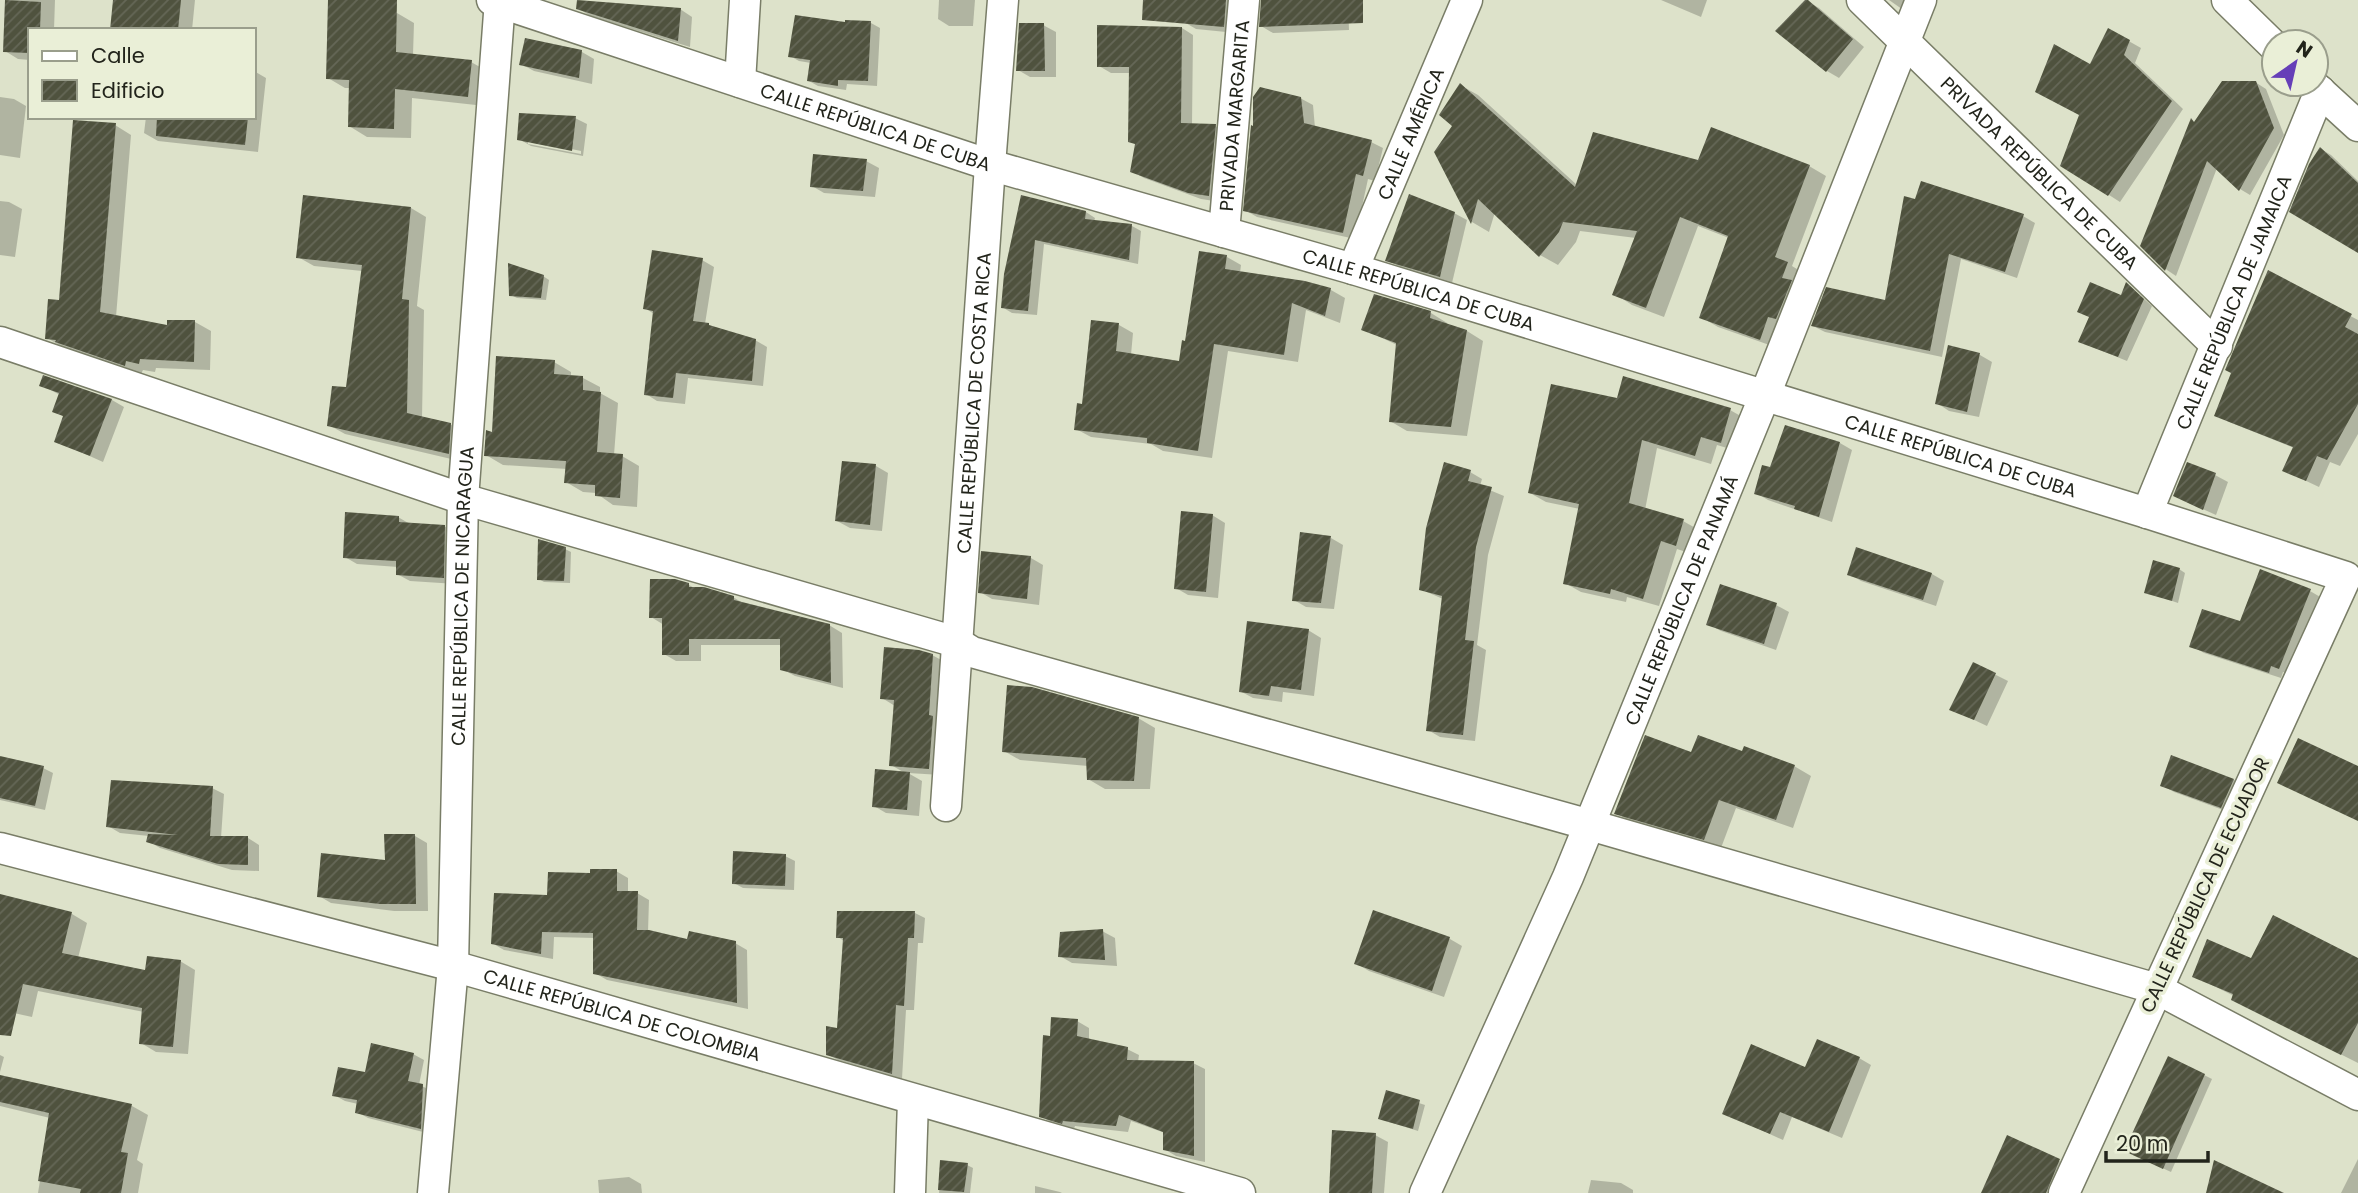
<svg xmlns="http://www.w3.org/2000/svg" width="2358" height="1193" viewBox="0 0 2358 1193" font-family="Poppins,sans-serif">
  <style>
    .shadow { fill: #0003; fill-rule: evenodd }
    .building { fill: url(#building-hatch) }
    .lines { fill: none; stroke-linecap: round; stroke-linejoin: round }
    .minor-casing { stroke: #797d67; stroke-width: 33 }
    .minor { stroke: #fff; stroke-width: 30 }
    .labels { text-anchor: middle; dominant-baseline: central; stroke-width: 7; stroke-linejoin: round; paint-order: stroke }
    .street-label { font-size: 19px; fill: #22241b; stroke: #eaefd7 }
  </style>
  <defs>
    <pattern id="building-hatch" width="6" height="6" patternUnits="userSpaceOnUse" patternTransform="scale(1.75)"><rect width="6" height="6" fill="#4f523e"/><path d="M-1 1l2-2M0 6l6-6M5 7l2-2" fill="none" stroke="#656757"/></pattern>
  </defs>
  <rect width="100%" height="100%" fill="#dde2ca"/>
  <g class="shadow">
    <polygon points="7,0 55,0 54,30 30,30 30,60 18,59 5,51"/>
    <polygon points="115,0 195,0 192,30 112,30"/>
    <polygon points="330,0 397,13 414,23 413,55 471,62 489,72 485,106 412,98 411,138 367,137 349,126 350,88 345,88 328,78"/>
    <polygon points="939,0 975,0 973,26 949,26 938,19"/>
    <polygon points="1186,0 1241,0 1236,33 1196,29 1184,22"/>
    <polygon points="1262,0 1348,0 1349,30 1273,33 1261,26"/>
    <polygon points="1661,0 1707,0 1701,17"/>
    <polygon points="1889,0 1914,0 1909,14"/>
    <polygon points="1807,1 1819,8 1864,47 1839,78 1827,71"/>
    <polygon points="578,8 680,9 692,17 690,47 590,16"/>
    <polygon points="871,23 880,28 877,86 847,84 846,90 818,86 809,81 811,63 799,61 790,56 846,24"/>
    <polygon points="1043,25 1056,32 1056,77 1030,77 1018,70"/>
    <polygon points="1182,28 1193,35 1192,125 1215,126 1227,133 1221,202 1201,199 1144,178 1132,171 1137,145 1130,141 1131,73 1111,73 1099,66"/>
    <polygon points="2109,30 2141,48 2135,63 2183,109 2120,202 2062,165 2081,115"/>
    <polygon points="582,52 594,59 592,84 534,71 521,64"/>
    <polygon points="254,71 266,78 258,152 158,141 144,133 146,117 254,117"/>
    <polygon points="2255,82 2266,89 2284,135 2250,195 2240,189 2217,168 2176,276 2167,270 2142,246 2196,123"/>
    <polygon points="1460,85 1478,95 1577,185 1699,163 1809,166 1826,176 1792,266 1805,274 1778,348 1718,327 1701,317 1729,238 1698,226 1664,317 1632,305 1615,294 1636,238 1580,231 1576,242 1558,265 1540,255 1495,212 1489,232 1472,222 1436,153 1454,126"/>
    <polygon points="0,97 14,99 26,106 20,158 0,155"/>
    <polygon points="1300,98 1313,105 1315,128 1371,142 1383,148 1375,181 1368,179 1355,239 1257,217 1245,210"/>
    <path d="M575 118 587 124 583 156 531 146 519 139ZM528 140 581 151V154L528 144Z"/>
    <polygon points="115,125 131,135 116,317 169,327 195,322 211,331 210,370 156,368 155,372 143,370 141,374 63,347 47,338 60,302"/>
    <polygon points="2321,149 2331,155 2358,181 2358,252"/>
    <polygon points="866,161 879,168 875,197 824,193 812,186"/>
    <polygon points="1022,197 1086,212 1095,218 1094,222 1132,226 1141,231 1138,264 1044,244 1037,315 1012,313 1002,307"/>
    <polygon points="1906,198 2023,216 2035,223 2017,278 1961,259 1942,357 1825,332 1813,326 1886,302"/>
    <polygon points="0,201 9,202 22,209 15,257 0,255"/>
    <polygon points="411,208 426,217 417,306 424,310 422,418 450,424 466,433 464,462 345,434 329,425 347,389 362,271 314,266 298,257"/>
    <polygon points="1454,213 1467,220 1452,283 1400,267 1387,260"/>
    <polygon points="1227,257 1241,265 1240,273 1305,282 1331,290 1345,298 1340,323 1306,310 1298,362 1228,351 1212,458 1163,451 1151,444 1091,437 1076,429 1084,406 1119,325 1133,333 1131,355 1181,363 1187,343"/>
    <polygon points="702,260 714,267 705,324 755,340 767,347 763,386 688,378 685,404 657,401 646,394 654,314 645,308"/>
    <polygon points="2269,273 2358,320 2358,434 2340,466 2330,462 2319,487 2285,471 2294,448 2229,422 2216,415"/>
    <polygon points="543,276 549,280 546,300 517,298 511,295"/>
    <polygon points="2127,284 2152,306 2127,361 2090,346 2122,298"/>
    <polygon points="1375,296 1431,313 1447,323 1447,325 1467,331 1483,341 1467,436 1407,431 1390,421 1397,345 1363,329"/>
    <polygon points="1950,348 1980,355 1992,362 1979,417 1949,411 1937,403"/>
    <polygon points="554,362 571,372 571,377 583,378 600,387 600,393 618,403 614,455 622,456 639,466 637,507 613,505 596,493 583,492 566,482 567,469 503,465 486,455 493,434"/>
    <polygon points="44,377 112,400 124,407 103,462 56,441 65,417 54,411 60,395 41,385"/>
    <polygon points="1618,400 1730,410 1746,419 1737,451 1717,445 1711,464 1657,448 1645,510 1683,521 1699,530 1692,554 1677,549 1659,606 1627,597 1626,602 1581,592 1565,583 1580,509 1546,502 1530,493"/>
    <polygon points="1840,443 1852,450 1832,522 1768,500 1756,493 1771,469"/>
    <polygon points="843,463 876,466 888,473 882,531 850,528 837,521"/>
    <polygon points="1470,472 1482,479 1480,486 1504,496 1488,555 1477,645 1486,650 1475,741 1440,737 1428,730 1443,599 1420,589"/>
    <polygon points="2215,475 2228,482 2216,515 2187,502"/>
    <polygon points="1212,515 1225,523 1218,598 1188,595 1176,588"/>
    <polygon points="398,517 410,524 444,526 457,534 456,584 410,581 397,574 398,567 357,564 345,557"/>
    <polygon points="1331,538 1343,545 1334,609 1306,607 1294,600"/>
    <polygon points="565,549 571,552 570,583 544,582 539,579"/>
    <polygon points="1031,558 1043,565 1039,605 992,599 980,592"/>
    <polygon points="2179,569 2185,573 2178,603 2146,592"/>
    <polygon points="1849,574 1932,574 1944,581 1936,606 1861,581"/>
    <polygon points="689,585 696,589 733,597 746,605 829,625 842,633 843,688 795,676 782,669 782,645 701,645 701,661 676,661 664,654 664,625 651,617"/>
    <polygon points="2310,591 2322,598 2292,675 2283,672 2281,678 2204,653 2192,646"/>
    <polygon points="1776,605 1789,612 1776,650 1721,631 1708,624"/>
    <polygon points="1308,630 1321,638 1314,696 1283,692 1282,702 1253,698 1240,691"/>
    <polygon points="932,655 945,662 941,775 908,773 922,781 919,816 886,813 874,806 905,773 891,765 895,706 882,698"/>
    <polygon points="1974,664 2008,681 1987,726 1951,709"/>
    <polygon points="1138,718 1155,728 1150,789 1105,789 1088,779 1088,766 1020,760 1004,751"/>
    <polygon points="1743,754 1794,766 1811,776 1793,828 1736,808 1721,848 1633,823 1616,813 1692,755"/>
    <polygon points="2172,758 2234,780 2246,787 2234,814 2174,792 2162,785"/>
    <polygon points="0,765 43,768 53,773 45,810 0,800"/>
    <polygon points="212,788 224,794 221,838 248,838 259,845 259,871 232,870 160,848 148,841 149,836 120,833 108,826"/>
    <polygon points="415,836 427,843 428,911 394,911 331,903 319,896 387,862"/>
    <polygon points="785,856 795,861 794,890 743,888 734,883"/>
    <polygon points="616,871 628,878 628,893 637,893 649,900 648,932 689,941 735,943 747,950 748,1009 607,980 595,973 595,938 554,937 553,959 504,950 492,943 549,897 592,875"/>
    <polygon points="0,896 72,914 87,923 78,958 147,972 180,961 195,970 188,1054 156,1052 141,1043 144,1012 38,991 32,1017 0,1010"/>
    <polygon points="1374,912 1450,939 1462,946 1444,997 1369,971 1357,964"/>
    <polygon points="915,913 925,918 923,943 918,943 914,1010 906,1010 902,1079 838,1060 827,1054 838,1031 844,941 838,937"/>
    <polygon points="1102,931 1115,938 1117,966 1072,963 1060,956"/>
    <polygon points="2252,960 2358,960 2358,1063 2251,1009 2234,996 2194,976"/>
    <polygon points="1077,1021 1089,1028 1089,1040 1127,1049 1139,1055 1138,1062 1193,1063 1205,1069 1205,1162 1176,1156 1164,1149 1165,1133 1131,1121 1128,1132 1075,1126 1074,1129 1052,1123 1041,1116 1052,1038"/>
    <polygon points="413,1054 424,1060 419,1085 433,1091 431,1134 368,1118 357,1112 358,1104 345,1101 334,1095 366,1074"/>
    <polygon points="0,1055 4,1057 0,1072"/>
    <polygon points="1859,1058 1871,1065 1842,1138 1792,1117 1783,1140 1724,1113 1806,1069"/>
    <polygon points="2204,1075 2212,1079 2171,1172 2134,1155"/>
    <polygon points="0,1076 132,1106 148,1115 137,1160 143,1164 138,1193 38,1193 50,1118 0,1106"/>
    <polygon points="1388,1093 1425,1105 1418,1131 1380,1119"/>
    <polygon points="1375,1135 1388,1142 1384,1193 1331,1193"/>
    <polygon points="2008,1137 2072,1167 2061,1193 1983,1193"/>
    <polygon points="2358,1159 2358,1193 2341,1193"/>
    <polygon points="942,1162 967,1165 973,1168 970,1193 939,1193"/>
    <polygon points="629,1177 641,1184 642,1193 599,1193 598,1180"/>
    <polygon points="1591,1180 1621,1183 1633,1190 1633,1193 1588,1193"/>
    <polygon points="1035,1186 1060,1192 1062,1193 1035,1193"/>
  </g>
  <g class="building">
    <polygon points="5,0 41,2 40,30 30,30 30,53 3,52"/>
    <polygon points="113,0 181,0 178,30 110,30"/>
    <polygon points="328,0 397,0 396,52 472,60 468,97 395,89 394,129 348,127 349,80 326,79"/>
    <polygon points="577,0 681,8 678,41 576,9"/>
    <polygon points="1143,0 1226,0 1224,27 1142,20"/>
    <polygon points="1261,0 1363,0 1363,23 1259,27"/>
    <polygon points="1805,0 1808,0 1853,39 1826,72 1775,31"/>
    <polygon points="795,15 845,22 845,20 871,21 868,81 838,80 838,86 807,81 810,60 788,57"/>
    <polygon points="1019,23 1044,23 1045,71 1016,71"/>
    <polygon points="1097,25 1182,27 1181,123 1216,124 1209,196 1188,193 1130,172 1135,144 1128,142 1129,67 1097,67"/>
    <polygon points="2108,28 2130,40 2124,55 2172,101 2108,196 2060,166 2079,115 2035,92 2054,44 2090,64"/>
    <polygon points="525,38 582,50 579,78 519,65"/>
    <polygon points="2222,81 2256,81 2274,128 2239,191 2207,161 2165,271 2140,246 2191,118 2194,122"/>
    <polygon points="1460,83 1575,187 1593,132 1698,160 1711,127 1810,165 1775,257 1788,262 1782,278 1792,280 1776,319 1768,317 1760,340 1699,318 1728,236 1680,217 1646,308 1612,295 1637,231 1563,222 1559,232 1539,257 1478,199 1471,224 1434,152 1452,126 1439,115"/>
    <polygon points="1260,87 1301,97 1304,123 1372,140 1363,176 1356,174 1343,233 1243,211 1251,125 1253,126 1253,97"/>
    <polygon points="519,113 576,116 572,151 517,140"/>
    <polygon points="157,117 248,117 245,145 156,136"/>
    <polygon points="73,120 116,123 100,312 167,325 167,320 195,320 194,362 140,359 139,364 126,361 125,366 55,342 56,340 45,339 48,299 59,300"/>
    <polygon points="2320,147 2358,183 2358,253 2289,212 2309,164"/>
    <polygon points="813,154 867,159 863,191 810,187"/>
    <polygon points="1921,181 2024,214 2005,272 1949,254 1930,351 1811,326 1826,287 1885,300 1904,196 1915,199"/>
    <polygon points="1409,194 1455,212 1440,277 1385,261"/>
    <polygon points="303,195 411,207 402,299 409,300 407,413 451,423 449,454 327,426 332,386 346,387 362,265 296,258"/>
    <polygon points="1021,195 1086,211 1085,219 1132,224 1129,260 1035,240 1028,311 1001,308 1004,274"/>
    <polygon points="652,250 703,258 693,321 709,323 709,325 756,339 752,381 676,373 673,398 644,395 653,311 643,309"/>
    <polygon points="1199,251 1227,255 1225,269 1305,281 1331,288 1325,316 1292,303 1284,355 1214,344 1198,451 1147,443 1147,438 1074,430 1077,403 1082,404 1091,320 1119,323 1116,351 1179,361 1182,340 1185,341"/>
    <polygon points="508,263 544,275 541,298 509,296"/>
    <polygon points="2268,270 2352,314 2345,327 2358,334 2358,404 2327,460 2317,456 2306,481 2282,471 2293,447 2214,416 2231,373 2225,370"/>
    <polygon points="2090,282 2121,295 2126,282 2144,299 2118,357 2078,342 2089,317 2077,312"/>
    <polygon points="1374,294 1431,311 1430,318 1467,330 1451,427 1389,422 1396,343 1361,330"/>
    <polygon points="1948,345 1980,353 1967,412 1935,404"/>
    <polygon points="496,356 555,360 554,374 583,376 583,390 601,392 597,452 623,454 620,498 595,496 595,485 564,483 566,461 484,456 486,430 492,432"/>
    <polygon points="43,375 112,399 90,456 54,442 63,416 52,412 59,393 39,386"/>
    <polygon points="1623,376 1731,408 1721,443 1701,437 1695,456 1642,440 1629,503 1684,519 1676,546 1661,541 1643,599 1611,589 1610,594 1563,584 1579,504 1528,493 1551,384 1617,398"/>
    <polygon points="1785,425 1840,442 1819,517 1794,509 1795,506 1754,494 1762,465 1770,467"/>
    <polygon points="842,461 876,464 870,525 835,521"/>
    <polygon points="1444,462 1471,470 1468,481 1492,487 1476,547 1465,640 1474,641 1463,735 1426,731 1442,596 1419,590 1426,528"/>
    <polygon points="2187,462 2216,473 2203,510 2173,496"/>
    <polygon points="1181,511 1213,514 1206,592 1174,589"/>
    <polygon points="345,512 399,516 399,522 445,525 444,578 396,575 396,561 343,558"/>
    <polygon points="1300,532 1331,536 1321,603 1292,601"/>
    <polygon points="538,539 566,547 564,581 537,580"/>
    <polygon points="1856,547 1932,573 1923,600 1847,575"/>
    <polygon points="981,551 1031,556 1027,599 978,593"/>
    <polygon points="2153,560 2180,568 2172,601 2144,593"/>
    <polygon points="2260,569 2311,589 2279,669 2271,666 2269,673 2189,647 2202,609 2240,621"/>
    <polygon points="650,579 675,579 689,583 689,587 704,587 734,596 734,600 830,624 831,683 780,670 780,639 689,639 689,655 662,655 662,618 649,618"/>
    <polygon points="1720,584 1777,603 1764,644 1706,625"/>
    <polygon points="1247,621 1309,629 1301,690 1271,686 1269,696 1239,692"/>
    <polygon points="884,647 919,650 933,654 929,715 933,716 929,769 889,766 894,700 880,699"/>
    <polygon points="1973,662 1996,673 1974,720 1949,710"/>
    <polygon points="1007,685 1032,687 1139,717 1134,781 1087,780 1086,758 1002,752"/>
    <polygon points="1645,735 1691,752 1698,735 1742,751 1744,746 1795,765 1776,820 1719,800 1704,840 1614,814"/>
    <polygon points="2298,738 2358,766 2358,821 2277,783"/>
    <polygon points="2171,755 2234,779 2221,808 2160,786"/>
    <polygon points="0,756 44,766 35,806 0,798"/>
    <polygon points="875,769 910,772 907,810 872,807"/>
    <polygon points="111,780 213,786 210,836 248,836 248,865 218,864 146,842 148,834 178,835 106,827"/>
    <polygon points="384,834 415,834 416,904 380,904 317,897 321,853 385,860"/>
    <polygon points="733,851 786,854 785,886 732,884"/>
    <polygon points="590,869 617,869 617,891 638,891 637,930 649,930 687,939 689,931 736,941 737,1003 593,974 593,933 542,932 541,954 491,944 494,893 547,895 548,872 590,873"/>
    <polygon points="0,894 72,912 62,953 145,970 147,956 181,960 173,1047 139,1044 142,1008 23,984 11,1036 0,1035"/>
    <polygon points="1373,910 1450,937 1432,991 1354,964"/>
    <polygon points="837,911 915,911 914,938 908,938 904,1006 896,1005 892,1074 826,1055 826,1026 837,1028 843,938 836,938"/>
    <polygon points="2273,915 2358,958 2358,1023 2341,1055 2231,1000 2233,994 2192,977 2207,939 2251,958"/>
    <polygon points="1103,929 1105,960 1058,957 1060,932"/>
    <polygon points="1051,1017 1078,1019 1077,1036 1128,1047 1127,1060 1194,1061 1194,1156 1163,1150 1163,1132 1119,1115 1116,1126 1063,1121 1062,1124 1039,1117 1043,1035 1050,1036"/>
    <polygon points="1817,1039 1860,1057 1829,1132 1780,1112 1770,1134 1722,1114 1751,1044 1805,1067"/>
    <polygon points="371,1043 414,1053 408,1081 423,1084 421,1129 355,1113 357,1100 332,1096 338,1067 365,1072"/>
    <polygon points="2168,1056 2205,1074 2163,1169 2124,1151"/>
    <polygon points="0,1075 132,1104 121,1152 128,1153 121,1193 80,1193 81,1189 38,1181 49,1113 0,1102"/>
    <polygon points="1386,1090 1420,1100 1413,1129 1378,1119"/>
    <polygon points="1332,1130 1376,1133 1372,1193 1329,1193"/>
    <polygon points="2007,1135 2060,1159 2046,1193 1981,1193"/>
    <polygon points="940,1160 968,1163 964,1192 938,1190"/>
    <polygon points="2214,1160 2284,1193 2206,1193"/>
  </g>
  <g class="lines">
    <g class="minor-casing">
      <g id="minor">
        <path id="s1" d="M492 0 990 165 1353 269 2147 513 2346 577 2064 1193"/>
        <path id="s2" d="M1862 0 2217 346"/>
        <polyline points="2227,0 2274,46"/>
        <polyline points="740,82 745,0"/>
        <polyline points="2312,84 2358,126"/>
        <path id="s3" d="M1224 232 1244 0"/>
        <path id="s4" d="M1353 269 1467 0"/>
        <polyline points="0,342 463,499 956,642 972,652 1590,825 2157,989 2358,1095"/>
        <path id="s5" d="M2147 513 2320 91"/>
        <path id="s6" d="M946 806 990 165 1003 0"/>
        <path id="s7" d="M0 848 453 966 1240 1193"/>
        <path id="s8" d="M433 1193 453 966 463 499 500 0"/>
        <polyline points="910,1193 913,1100"/>
        <path id="s9" d="M1425 1193 1568 877 1765 395 1921 0"/>
      </g>
    </g>
    <use href="#minor" class="minor"/>
  </g>
  <g class="labels">
    <g class="street-label">
      <text stroke="none"><textPath href="#s3" startOffset="117">PRIVADA MARGARITA</textPath></text>
      <text stroke="none"><textPath href="#s1" startOffset="404">CALLE REPÚBLICA DE CUBA</textPath></text>
      <text stroke="none"><textPath href="#s4" startOffset="147">CALLE AMÉRICA</textPath></text>
      <text stroke="none"><textPath href="#s2" startOffset="248">PRIVADA REPÚBLICA DE CUBA</textPath></text>
      <text stroke="none"><textPath href="#s1" startOffset="971">CALLE REPÚBLICA DE CUBA</textPath></text>
      <text stroke="none"><textPath href="#s5" startOffset="228">CALLE REPÚBLICA DE JAMAICA</textPath></text>
      <text stroke="none"><textPath href="#s6" startOffset="404">CALLE REPÚBLICA DE COSTA RICA</textPath></text>
      <text stroke="none"><textPath href="#s1" startOffset="1538">CALLE REPÚBLICA DE CUBA</textPath></text>
      <text stroke="none"><textPath href="#s8" startOffset="598">CALLE REPÚBLICA DE NICARAGUA</textPath></text>
      <text stroke="none"><textPath href="#s9" startOffset="646">CALLE REPÚBLICA DE PANAMÁ</textPath></text>
      <text transform="translate(2205 885) rotate(-65)">CALLE REPÚBLICA DE ECUADOR</text>
      <text stroke="none"><textPath href="#s7" startOffset="644">CALLE REPÚBLICA DE COLOMBIA</textPath></text>
    </g>
  </g>
  <rect x="28" y="28" width="228" height="91" fill="#eaefd7" stroke="#9a9e8c" stroke-width="2"/>
  <rect x="42" y="51" width="35" height="10" fill="#ffffff" stroke="#9a9e8c" stroke-width="2"/>
  <text x="91" y="63" font-size="21" fill="#22241b">Calle</text>
  <rect x="42" y="80" width="35" height="21" fill="url(#building-hatch)" stroke="#9a9e8c" stroke-width="2"/>
  <text x="91" y="98" font-size="21" fill="#22241b">Edificio</text>
  <g transform="translate(2295 63) rotate(34)"><circle r="33" fill="#eaefd7" stroke="#9a9e8c" stroke-width="2"/>
  <path d="M0-5L12 26L0 18L-12 26Z" fill="#663fb8"/>
  <text y="-10" font-size="19" font-weight="bold" text-anchor="middle" fill="#22241b">N</text>
  </g>
  <path d="M2106 1151v10h102v-10" fill="none" stroke="#22241b" stroke-width="3.5"/>
  <text x="2116" y="1151" font-size="21" fill="#22241b" stroke="#eaefd7" stroke-width="5" paint-order="stroke">20 m</text>
</svg>
